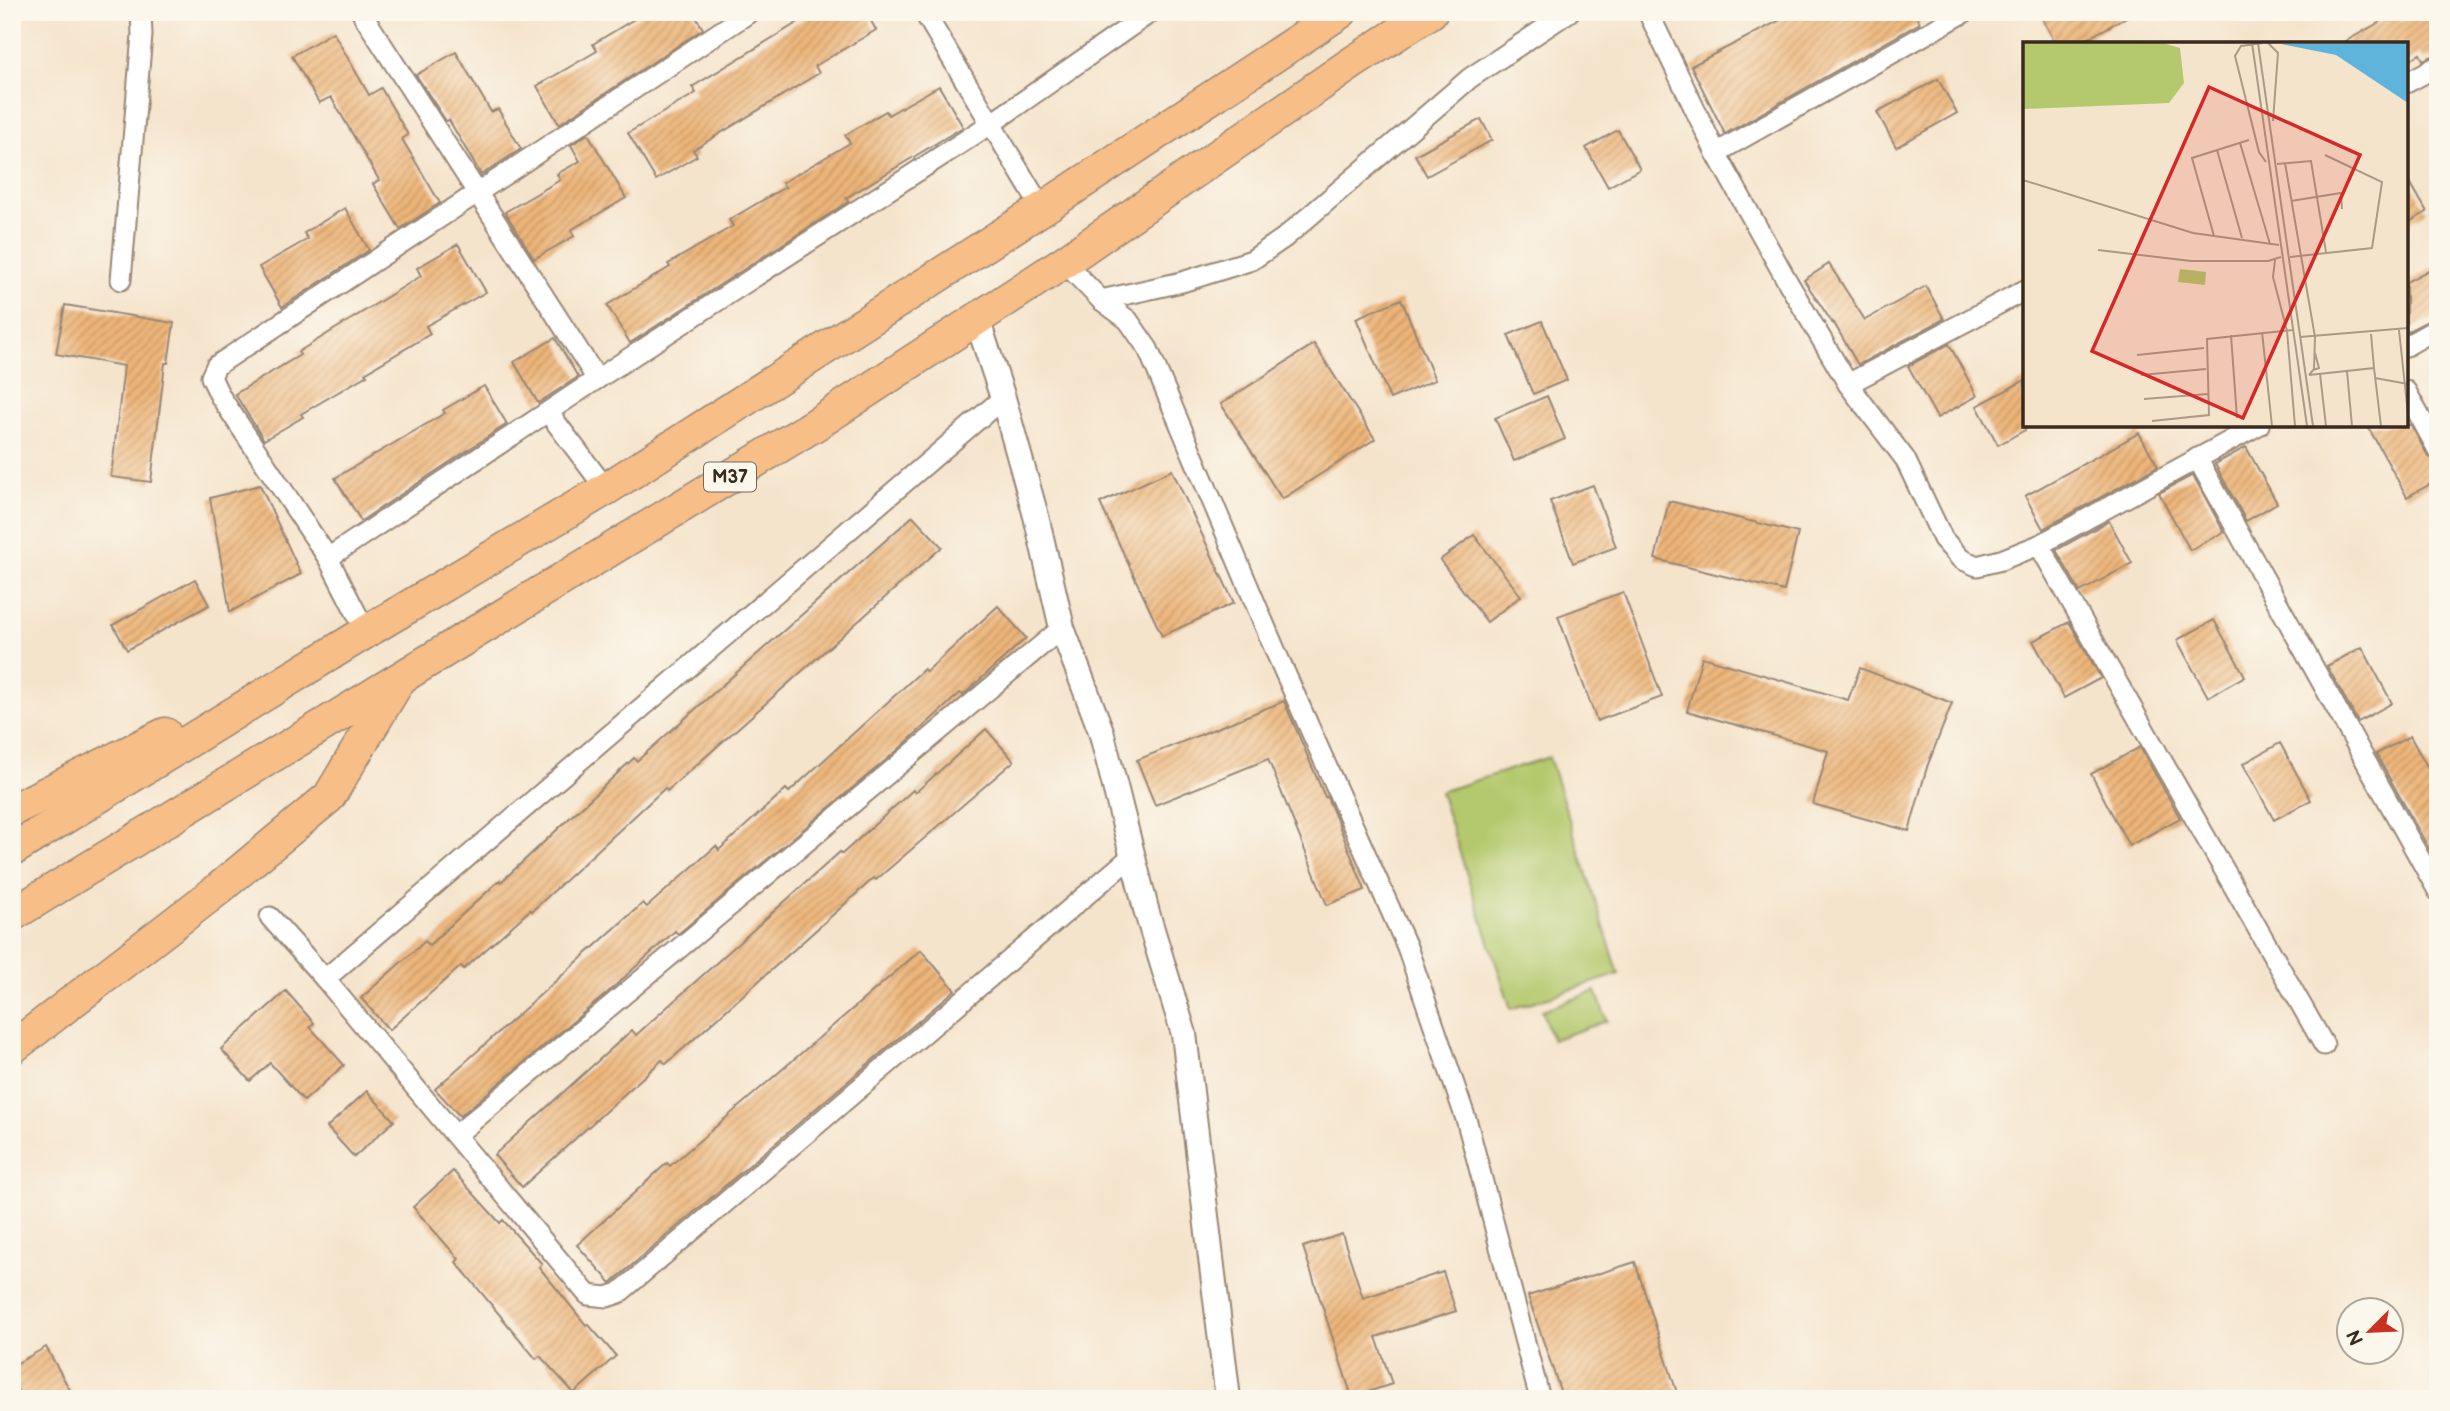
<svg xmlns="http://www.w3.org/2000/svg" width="2450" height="1411" viewBox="0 0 2450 1411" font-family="'Balsamiq Sans',sans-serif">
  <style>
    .green { fill: #b4c96d; stroke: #787a46; stroke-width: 2 }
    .building { fill: url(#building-hatch) }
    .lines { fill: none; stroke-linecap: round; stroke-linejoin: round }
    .minor-casing { stroke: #988775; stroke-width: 23 }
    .tertiary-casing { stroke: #988775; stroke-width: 28 }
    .trunk-casing { stroke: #988775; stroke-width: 35 }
    .minor { stroke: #fff; stroke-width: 19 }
    .tertiary { stroke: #fff; stroke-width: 24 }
    .trunk { stroke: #f7be87; stroke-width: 32 }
    .labels { text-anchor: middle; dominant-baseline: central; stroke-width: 6; stroke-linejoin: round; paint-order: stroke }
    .shield { fill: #fbf7ec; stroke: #75685c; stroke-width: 2 }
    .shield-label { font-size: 18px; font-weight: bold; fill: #3b2a1e }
    .inset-road { fill: none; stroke: #ab9a86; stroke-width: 2 }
    .view { fill: #d62828; fill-opacity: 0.15; stroke: #d62828; stroke-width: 3.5 }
    .inset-edge { fill: none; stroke: #3b2a1e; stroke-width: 3.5 }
  </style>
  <defs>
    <pattern id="building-hatch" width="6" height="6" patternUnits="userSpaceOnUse" patternTransform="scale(1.75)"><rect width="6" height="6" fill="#eeb67a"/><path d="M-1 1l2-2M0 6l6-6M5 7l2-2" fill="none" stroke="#c29463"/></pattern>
  </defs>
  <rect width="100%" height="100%" fill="#fbf7ec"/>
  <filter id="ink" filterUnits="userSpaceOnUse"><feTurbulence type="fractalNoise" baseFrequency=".0143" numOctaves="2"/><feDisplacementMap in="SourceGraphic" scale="14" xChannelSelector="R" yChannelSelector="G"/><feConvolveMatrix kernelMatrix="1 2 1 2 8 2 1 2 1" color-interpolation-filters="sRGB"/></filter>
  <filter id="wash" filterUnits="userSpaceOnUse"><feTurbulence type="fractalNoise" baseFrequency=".00686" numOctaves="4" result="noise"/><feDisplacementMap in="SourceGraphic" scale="28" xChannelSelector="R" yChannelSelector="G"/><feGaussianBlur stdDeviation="1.57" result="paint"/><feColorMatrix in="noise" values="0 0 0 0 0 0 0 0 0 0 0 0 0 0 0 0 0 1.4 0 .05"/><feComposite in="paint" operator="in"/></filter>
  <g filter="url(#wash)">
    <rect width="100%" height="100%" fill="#f5e4cc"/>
    <g class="green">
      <polygon points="1549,757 1619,974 1511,1009 1440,792"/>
      <polygon points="1596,991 1607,1021 1552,1040 1542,1010"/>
    </g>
    <g id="blocks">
      <g class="building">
        <polygon points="646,12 693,12 703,29 559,124 537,86 597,51 593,44"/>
        <polygon points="815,12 866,12 876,30 815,66 819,73 693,150 697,156 656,180 628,133 696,93 692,87"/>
        <polygon points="1796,12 1915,12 1920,23 1725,134 1691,66"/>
        <polygon points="2052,12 2135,12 2078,44 2056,44 2042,18"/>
        <polygon points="2417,12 2438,12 2438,54 2423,60 2420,54 2406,62 2406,44 2341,44 2396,13 2401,21"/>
        <polygon points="333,32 369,95 381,88 408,135 402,139 440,203 400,229 373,184 379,180 331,97 319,103 292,56"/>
        <polygon points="456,52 491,112 498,109 521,149 481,175 449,120 446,121 416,75"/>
        <polygon points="1938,79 1957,113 1896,147 1877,112"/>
        <polygon points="939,86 963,127 846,198 848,202 630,343 607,305 670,267 668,264 733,226 729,220 785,187 782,183 850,143 845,135 886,111 888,115"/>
        <polygon points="1481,119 1492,140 1427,176 1415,155"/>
        <polygon points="1618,130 1640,169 1608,187 1586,148"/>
        <polygon points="588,134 626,198 571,230 574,236 534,259 505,212 560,180 557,174 580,161 571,145"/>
        <polygon points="2406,175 2427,212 2406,224"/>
        <polygon points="345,208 369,250 282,307 259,267 308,239 304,233"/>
        <polygon points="458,244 486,292 426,326 430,334 365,373 367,375 301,414 303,417 264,440 235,394 300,355 298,352 421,276 417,268"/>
        <polygon points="1829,264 1865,320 1926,286 1944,319 1858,365 1834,323 1833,324 1804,280"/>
        <polygon points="2438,265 2438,316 2406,332 2406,282"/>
        <polygon points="1401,299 1435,380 1390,399 1356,318"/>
        <polygon points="65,305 174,323 168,363 165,363 151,482 111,477 124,366 56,354"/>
        <polygon points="1542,321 1567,380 1533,394 1508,335"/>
        <polygon points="555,338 578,377 538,403 514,362"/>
        <polygon points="1314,344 1375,439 1282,499 1221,404"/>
        <polygon points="1949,344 1977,396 1937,418 1908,366"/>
        <polygon points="2025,380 2025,430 1998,445 1977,406"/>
        <polygon points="484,386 507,424 361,521 335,478 445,413 443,410"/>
        <polygon points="1547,396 1565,439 1514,461 1495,418"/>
        <polygon points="2367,425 2411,425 2428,456 2438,462 2438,480 2407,497"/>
        <polygon points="2139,433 2158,466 2043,529 2025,496"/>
        <polygon points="2246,447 2277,503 2246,521 2215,464"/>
        <polygon points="1172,470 1234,603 1162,636 1100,503"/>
        <polygon points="2193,475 2224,532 2190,550 2159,493"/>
        <polygon points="260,485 301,574 230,612 210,498"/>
        <polygon points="1593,485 1616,547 1573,563 1550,501"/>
        <polygon points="1669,501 1798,533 1784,591 1655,559"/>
        <polygon points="913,516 942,547 667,791 665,788 532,911 530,910 464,969 461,966 389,1030 361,998 425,941 429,945 500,880 501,882 634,758 637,761"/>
        <polygon points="2109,521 2132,563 2080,592 2056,550"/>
        <polygon points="1474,535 1521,596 1487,622 1440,560"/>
        <polygon points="195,579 209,605 127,650 113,625"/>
        <polygon points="1623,592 1662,697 1597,721 1558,616"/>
        <polygon points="998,606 1026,638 963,695 960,693 898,750 678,934 675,931 606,994 460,1116 435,1089 643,903 647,907 716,846 719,850 786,789 789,792 924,669 926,672"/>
        <polygon points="2214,620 2245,676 2208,697 2177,640"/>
        <polygon points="2069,622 2101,678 2064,698 2033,641"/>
        <polygon points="2362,647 2392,703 2358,722 2327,666"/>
        <polygon points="1702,657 1848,700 1860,668 1952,703 1927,767 1909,831 1813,804 1828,751 1687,711"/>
        <polygon points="1284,701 1325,797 1327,797 1336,818 1365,890 1327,905 1268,759 1155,805 1137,760"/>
        <polygon points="986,729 1014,761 876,880 874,878 666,1064 662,1060 522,1187 494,1155 632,1030 636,1035 840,852 842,854 913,790 915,793"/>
        <polygon points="2410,736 2438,786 2438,865 2376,754"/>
        <polygon points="2280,743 2311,800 2274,820 2243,764"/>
        <polygon points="2140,747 2180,818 2129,846 2091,774"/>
        <polygon points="921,950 955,990 611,1283 577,1245 667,1163 670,1166"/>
        <polygon points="286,991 314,1023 310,1027 344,1065 304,1101 270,1063 250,1081 221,1049"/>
        <polygon points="367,1091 394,1121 354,1157 327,1127"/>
        <polygon points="453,1171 500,1223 503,1220 542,1264 539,1267 586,1325 588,1324 616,1356 574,1393 540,1356 536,1359 456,1262 459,1259 413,1207"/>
        <polygon points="1342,1234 1363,1298 1443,1272 1456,1311 1376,1337 1392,1384 1352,1397 1303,1247"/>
        <polygon points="1635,1262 1679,1399 1563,1399 1528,1296"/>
        <polygon points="46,1347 75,1399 22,1399 12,1380 12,1366"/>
      </g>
    </g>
  </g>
  <g filter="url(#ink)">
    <use href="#blocks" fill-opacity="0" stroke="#988775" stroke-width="2"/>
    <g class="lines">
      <g class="minor-casing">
        <g id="minor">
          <polyline points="368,12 363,15 597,379"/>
          <polyline points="924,12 1042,209"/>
          <polyline points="1648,12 1716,153 1786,279 1848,384 1905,459 1943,539 1961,559 1977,566 2001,560 2039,545 2259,425"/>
          <polyline points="2406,83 2438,66"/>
          <polyline points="1716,153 1965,12"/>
          <polyline points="1064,262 1101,300 1128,320 1148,349 1278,657 1407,947 1467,1122 1540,1399"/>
          <polyline points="121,280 142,35 141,12"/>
          <polyline points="1101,300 1182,282 1252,260 1284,238 1470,78 1569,12"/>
          <polyline points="2406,346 2438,328"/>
          <polyline points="1848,384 2025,290"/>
          <polyline points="2406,391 2438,450"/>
          <polyline points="548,412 606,489"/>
          <polyline points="2197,458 2438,891"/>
          <polyline points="2039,545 2324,1045"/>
          <polyline points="328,558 597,379 992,123 1151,12"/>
          <polyline points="366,632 328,558 220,396 211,377 216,366 750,12"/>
          <polyline points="270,917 325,979 588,1295 607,1297 619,1293 1132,856"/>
          <polyline points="325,979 1003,398"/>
          <polyline points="456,1135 1062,628"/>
        </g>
      </g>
      <g class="tertiary-casing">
        <polyline id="tertiary" points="977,319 1003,398 1036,516 1062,628 1101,731 1147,913 1184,1034 1228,1399"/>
      </g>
      <g class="trunk-casing">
        <g id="trunk">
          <polyline points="12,810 165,734"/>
          <polyline points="12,850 366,632 606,489 1042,209 1341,12"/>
          <polyline points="12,915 818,423 1064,262 1352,63 1431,12"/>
          <polyline points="12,1048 216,891 329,797 398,682"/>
        </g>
      </g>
      <use href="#minor" class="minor"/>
      <use href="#tertiary" class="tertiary"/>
      <use href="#trunk" class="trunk"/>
    </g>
  </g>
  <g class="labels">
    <rect class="shield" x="704" y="462.5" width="52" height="29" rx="5"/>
    <g class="shield-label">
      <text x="730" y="477">M37</text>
    </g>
  </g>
  <g transform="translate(2023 42)">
    <rect width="385" height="385" fill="#f5e4cc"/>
    <path d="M0 1H140L157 6 161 41 146 61 0 67ZM157 227 183 230 182 243 155 240Z" fill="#b4c96d"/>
    <path d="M384 1 385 61 313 13 258 2Z" fill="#5fb4db"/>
    <path class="inset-road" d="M229 1 284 384M235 1 290 384M240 1 218 4 212 14 236 110 243 120M245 1 255 11 250 79M217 101 247 202M194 108 219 196M262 121 292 295 291 327 286 333M254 122 288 119 303 210M0 138 170 191 256 203M268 159 318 151 319 167M191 194 169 116 226 98M75 208 168 219H245L258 215M267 215 349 206 359 140 302 113M252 218 250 235 264 289 272 384M376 288 385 372M239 290 249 384M208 293 214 376M277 295 385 286M114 313 181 306M351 326 358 384M290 328 296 326 292 311M324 329 329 384M297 332 303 384M118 333 183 327M286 333 351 326 348 292M352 336 385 342M121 357 185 352M129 379 186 373 184 297 270 288"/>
    <path class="view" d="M186 45 337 113 220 376 69 309Z"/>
    <rect width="385" height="385" class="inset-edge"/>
  </g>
  <rect width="2450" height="1411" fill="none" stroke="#fbf7ec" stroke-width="42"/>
  <g transform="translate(2370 1331) rotate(246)"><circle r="33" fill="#fbf7ec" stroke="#aea59a" stroke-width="2"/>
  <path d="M0-5L12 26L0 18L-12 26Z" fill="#c8321e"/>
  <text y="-10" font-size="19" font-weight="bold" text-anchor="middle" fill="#3b2a1e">N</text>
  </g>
</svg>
